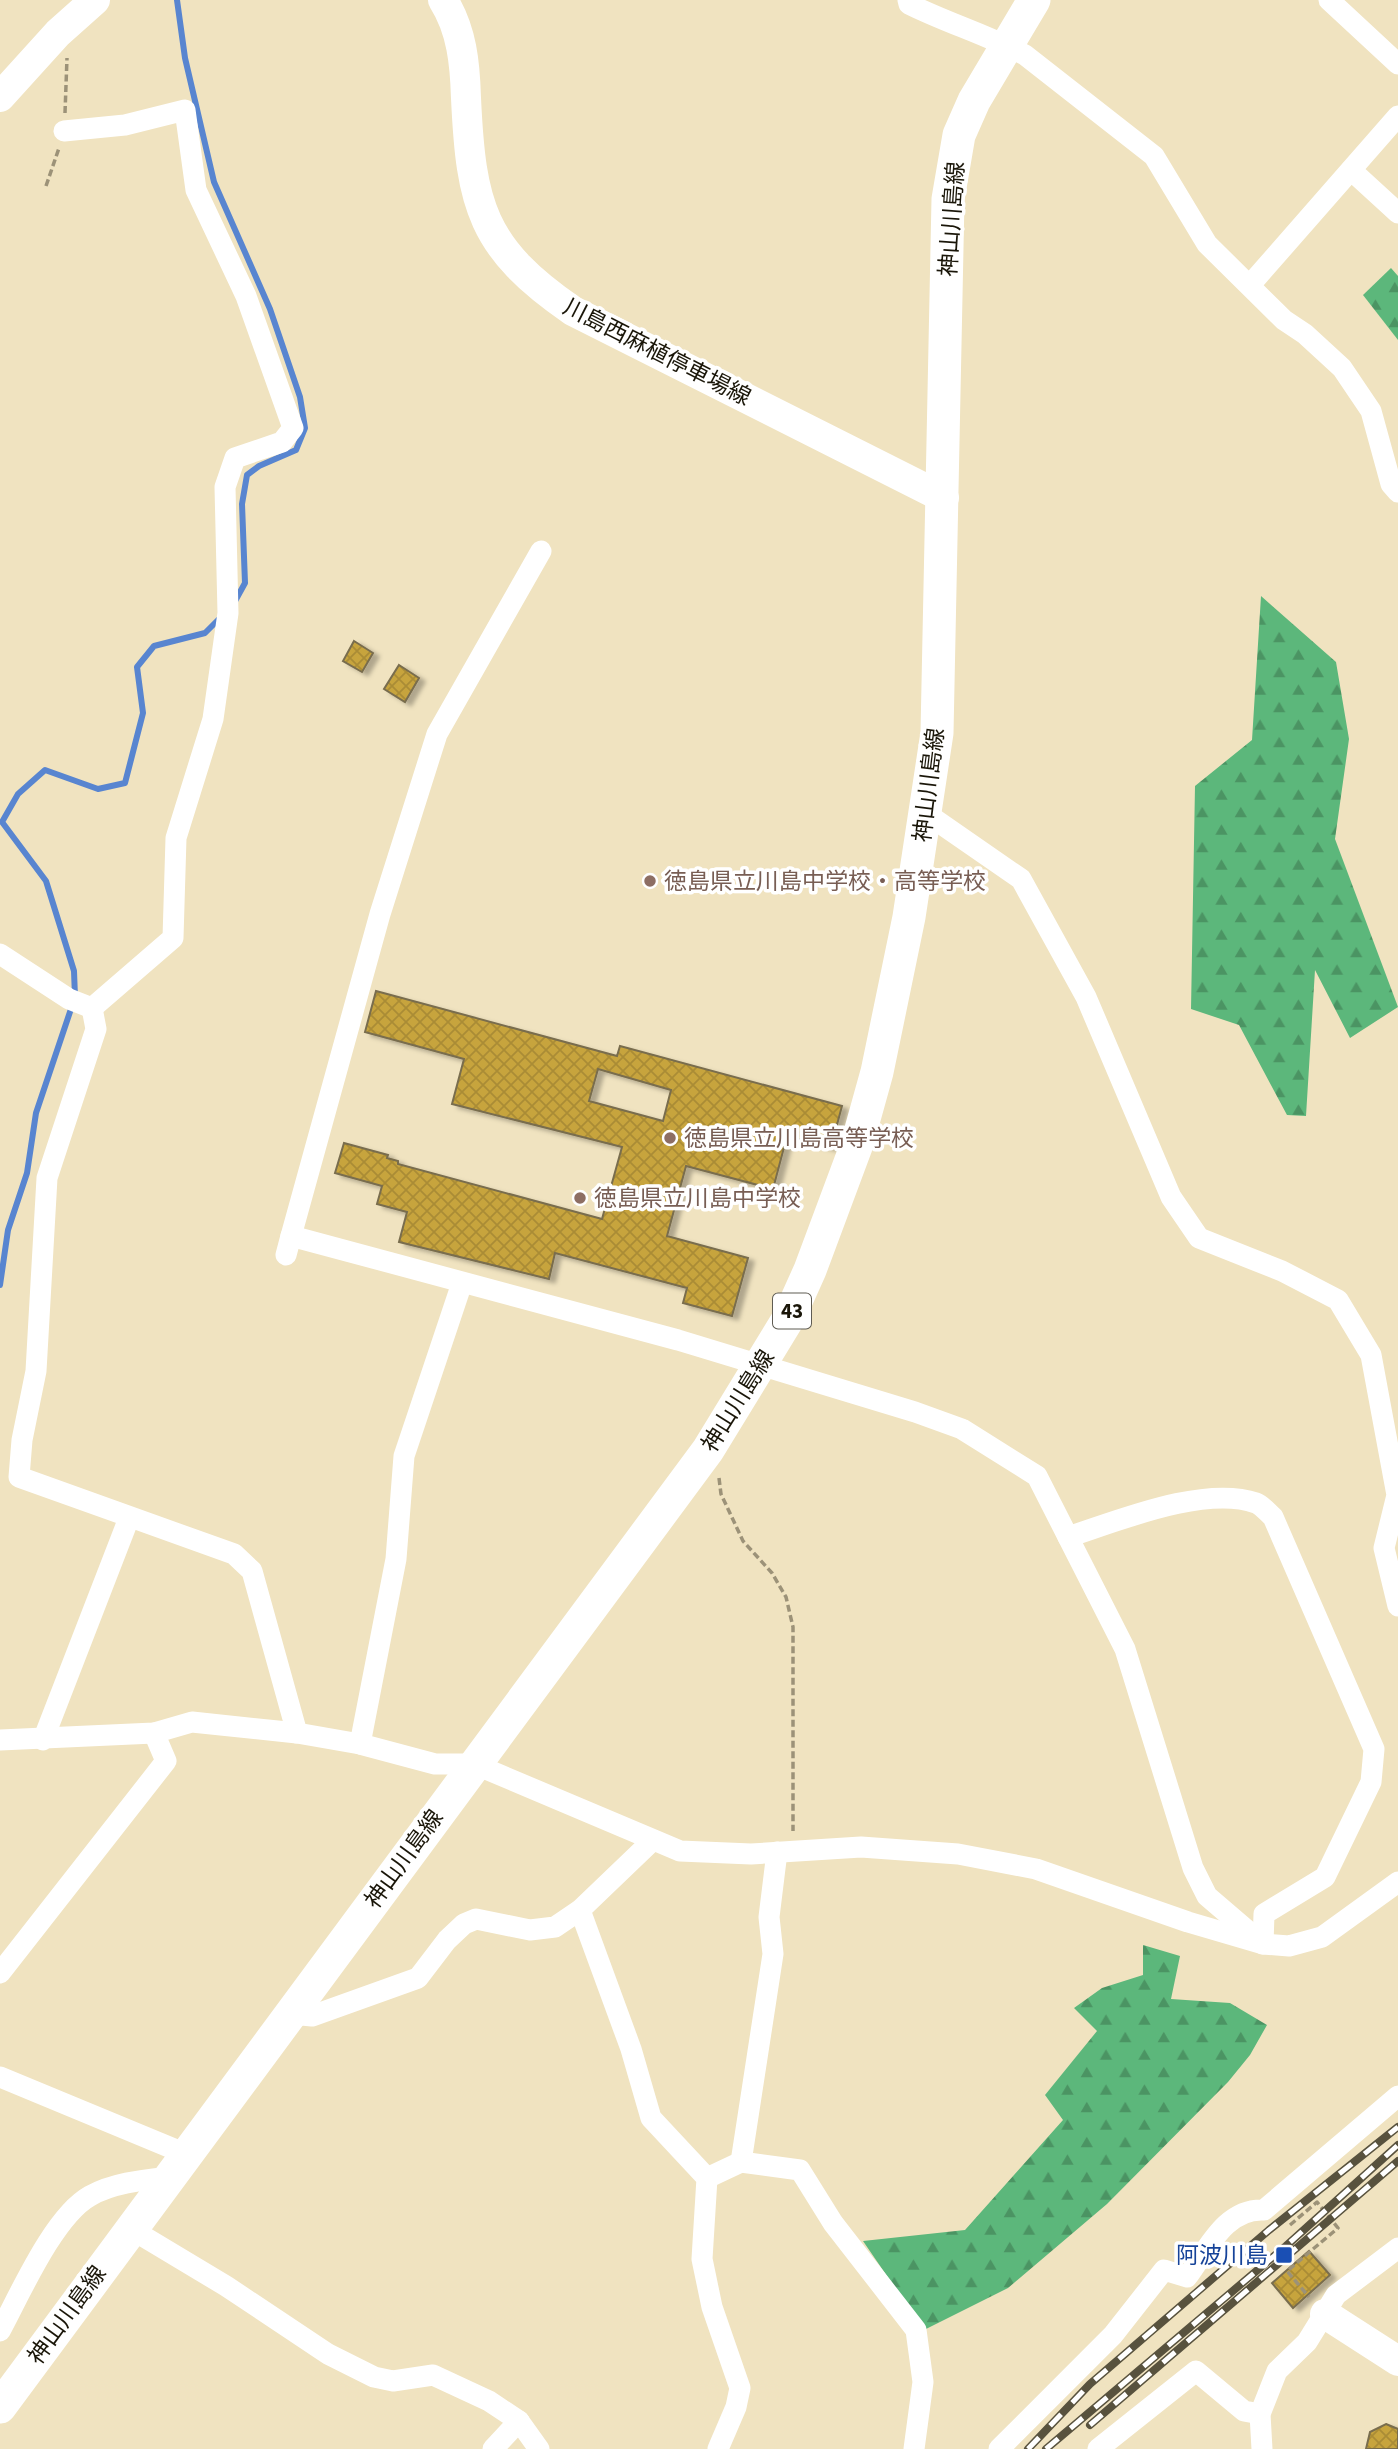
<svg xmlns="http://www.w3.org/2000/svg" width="1398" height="2449" viewBox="0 0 1398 2449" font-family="'Source Sans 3','Noto Sans JP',sans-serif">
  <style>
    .forest { fill: url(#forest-firs) }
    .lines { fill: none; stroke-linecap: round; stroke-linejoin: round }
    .stream { stroke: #5885d0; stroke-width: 6 }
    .building { fill: url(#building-cross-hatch); stroke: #796d4e; stroke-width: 2; fill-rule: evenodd; filter: url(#shadow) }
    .path { stroke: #9c9278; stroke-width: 3.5; stroke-dasharray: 7 3.5; stroke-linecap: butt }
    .street { stroke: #fff; stroke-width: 21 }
    .secondary { stroke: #fff; stroke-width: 30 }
    .primary { stroke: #fff; stroke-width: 33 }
    .rail-casing { stroke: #58523e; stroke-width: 8 }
    .rail { stroke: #fff; stroke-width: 5; stroke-dasharray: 16; stroke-linecap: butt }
    .education-dot { fill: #8d6e63; stroke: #fff; stroke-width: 2.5 }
    .transit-dot { fill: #1a4fb4; stroke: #fff; stroke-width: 2.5 }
    .labels { text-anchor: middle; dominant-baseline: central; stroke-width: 7; stroke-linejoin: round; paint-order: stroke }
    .shield { fill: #fff; stroke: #5f5c53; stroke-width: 2 }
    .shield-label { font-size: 21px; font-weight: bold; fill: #1a1609 }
    .street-label { font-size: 23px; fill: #1a1609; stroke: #fff }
    .education-label { font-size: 23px; fill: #785e54; stroke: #fff; text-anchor: start }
    .transit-label { font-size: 23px; fill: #164399; stroke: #fff; text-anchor: end }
  </style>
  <defs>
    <pattern id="forest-firs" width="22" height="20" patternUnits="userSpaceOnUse" patternTransform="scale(1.75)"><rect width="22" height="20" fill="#5cb77b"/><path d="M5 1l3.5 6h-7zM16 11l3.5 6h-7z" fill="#4b9463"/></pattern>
    <pattern id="building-cross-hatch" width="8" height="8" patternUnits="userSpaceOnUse" patternTransform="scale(1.75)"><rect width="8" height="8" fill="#c7a43e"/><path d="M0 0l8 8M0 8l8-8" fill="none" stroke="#aa8c35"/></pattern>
    <filter id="shadow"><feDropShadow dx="6" dy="3.5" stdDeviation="2" flood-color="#0004"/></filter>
  </defs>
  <rect width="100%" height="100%" fill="#f0e3c0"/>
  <g class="forest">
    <polygon points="1391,268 1398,276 1398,340 1363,295"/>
    <polygon points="1261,596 1336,662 1349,739 1335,839 1398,1007 1350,1038 1315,970 1306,1116 1287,1115 1239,1025 1191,1009 1195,786 1252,740"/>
    <polygon points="1143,1945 1180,1956 1171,1999 1230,2003 1267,2025 1250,2055 1228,2082 1107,2204 1008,2288 924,2330 863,2241 965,2230 1063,2120 1045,2095 1097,2031 1074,2008 1102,1988 1143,1975"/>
  </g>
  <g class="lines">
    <g class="stream">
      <polyline points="177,0 185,58 214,182 270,309 300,397 305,428 296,450 259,466 247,475 242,504 245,583 234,603"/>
      <polyline points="0,1285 8,1230 27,1173 36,1113 75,997 74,971 46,881 2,822 18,794 45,770 98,789 125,783 143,713 137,667 154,646 205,633 222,616"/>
    </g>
  </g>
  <g class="building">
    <polygon points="354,641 373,653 362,672 343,661"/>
    <polygon points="399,665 419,678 405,702 384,689"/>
    <path d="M376 991 617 1056 620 1046 842 1106 831 1147 787 1136 773 1189 686 1166 667 1236 748 1258 732 1316 683 1303 687 1288 555 1253 549 1279 399 1242 407 1212 377 1204 382 1186 335 1173 344 1143 388 1155 387 1158 398 1161V1164L602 1219 622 1147 452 1104 464 1059 365 1032ZM598 1069 671 1090 663 1121 589 1101Z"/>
    <polygon points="1309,2251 1330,2275 1293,2308 1272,2283"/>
    <polygon points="1386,2424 1398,2429 1398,2449 1366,2449 1370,2432"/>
  </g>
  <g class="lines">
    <g class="path">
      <polyline points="65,113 67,58"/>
      <polyline points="46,186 59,148"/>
      <polyline points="719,1478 721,1494 743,1541 772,1573 786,1597 793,1627 793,1831"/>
      <polyline points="1290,2225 1317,2202 1338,2228 1287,2271 1309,2297"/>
    </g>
    <g class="street">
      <path d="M908 0 909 4C947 23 988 35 1025 55L1154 156 1207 244 1284 320 1305 334 1342 368 1371 411 1391 484 1398 492"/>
      <polyline points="1329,0 1398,64"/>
      <polyline points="64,131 125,125 185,110 196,190 246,296 293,428 282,442 235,458 225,487 228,613 213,719 176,838 173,938 92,1008"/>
      <polyline points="1351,170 1398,213"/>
      <polyline points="1250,285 1398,116"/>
      <polyline points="927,814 1021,879 1086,997 1171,1197 1199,1238 1282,1271 1338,1300 1371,1355 1397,1495 1384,1548 1398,1606"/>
      <polyline points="0,954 69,999 92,1008"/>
      <polyline points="92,1008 96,1029 47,1178 36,1371 22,1440 19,1477 234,1554 252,1571 297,1733"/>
      <polyline points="291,1236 380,914 437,734 541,551"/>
      <polyline points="286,1255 291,1236 678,1340 915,1412 962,1429 1037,1476 1125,1649 1193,1868 1207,1896 1256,1938"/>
      <path d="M1068 1537C1118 1521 1204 1485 1256 1503 1262 1505 1268 1513 1273 1517L1374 1749 1371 1782 1325 1877 1264 1914 1263 1944"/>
      <polyline points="0,1740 154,1733 192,1722 297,1733 360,1744 435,1764 474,1764 680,1851 751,1854 861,1847 958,1854 1036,1869 1188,1922 1263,1944 1289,1946 1322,1937 1398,1882"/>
      <polyline points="43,1740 129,1518"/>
      <polyline points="360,1744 396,1559 404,1456 462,1283"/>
      <polyline points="580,1910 631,2049 651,2118 707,2178 702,2259 712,2307 740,2388 736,2407 718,2449"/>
      <polyline points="0,1973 166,1761 154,1733"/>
      <polyline points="291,2014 312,2016 418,1978 447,1940 464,1924 476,1919 530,1930 555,1927 580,1910 653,1840"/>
      <polyline points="0,2077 186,2154"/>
      <polyline points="741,2162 773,1954 769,1917 777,1852"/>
      <polyline points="707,2178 741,2162 800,2170 833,2223 916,2330 923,2382 914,2449"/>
      <polyline points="131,2229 226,2286 328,2354 374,2377 393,2381 433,2375 489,2401 519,2421 539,2449"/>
      <path d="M0 2331C20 2294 54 2216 90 2196 113 2183 143 2180 169 2177"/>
      <polyline points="493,2449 519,2421"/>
      <path d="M999 2449 1113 2335 1164 2270 1187 2277C1208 2249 1225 2208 1264 2210L1398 2096"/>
      <polyline points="1098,2449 1196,2371 1244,2411 1260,2414"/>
      <polyline points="1262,2449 1260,2414 1277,2371 1307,2342 1336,2295 1398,2248"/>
    </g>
    <g class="secondary">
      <path d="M443 0C462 30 465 64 466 98 471 205 481 248 573 311L944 498"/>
      <polyline points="0,97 58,33 95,0"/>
      <polyline points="1325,2314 1398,2361"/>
    </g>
    <polyline class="primary" points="0,2407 708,1450 788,1319 810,1270 857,1144 877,1072 909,917 937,733 948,199 959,135 974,101 1034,0"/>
    <g class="rail-casing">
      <g id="rail">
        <polyline points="1090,2425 1398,2161"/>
        <polyline points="1028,2449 1090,2384 1269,2230 1398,2127"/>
        <polyline points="1046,2449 1286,2246 1398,2145"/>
      </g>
    </g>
    <use href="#rail" class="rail"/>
  </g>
  <g class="education-dot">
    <circle cx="650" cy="881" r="7"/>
    <circle cx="670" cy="1138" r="7"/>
    <circle cx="580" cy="1198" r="7"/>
  </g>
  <rect class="transit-dot" x="1275" y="2246" width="18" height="18" rx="3.5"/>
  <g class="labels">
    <rect class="shield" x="773" y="1293.5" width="38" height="35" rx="5"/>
    <g class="shield-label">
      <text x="792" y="1311">43</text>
    </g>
    <g class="street-label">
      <text transform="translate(952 219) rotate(-86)">神山川島線</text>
      <text transform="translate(657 352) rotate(27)">川島西麻植停車場線</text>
      <text transform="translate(929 785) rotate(-83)">神山川島線</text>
      <text transform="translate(738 1401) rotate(-58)">神山川島線</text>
      <text transform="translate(404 1859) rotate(-54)">神山川島線</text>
      <text transform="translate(67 2315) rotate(-54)">神山川島線</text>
    </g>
    <g class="education-label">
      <text x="664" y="881">徳島県立川島中学校・高等学校</text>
      <text x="684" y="1138">徳島県立川島高等学校</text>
      <text x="594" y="1198">徳島県立川島中学校</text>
    </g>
    <g class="transit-label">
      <text x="1268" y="2255">阿波川島</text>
    </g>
  </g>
</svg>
